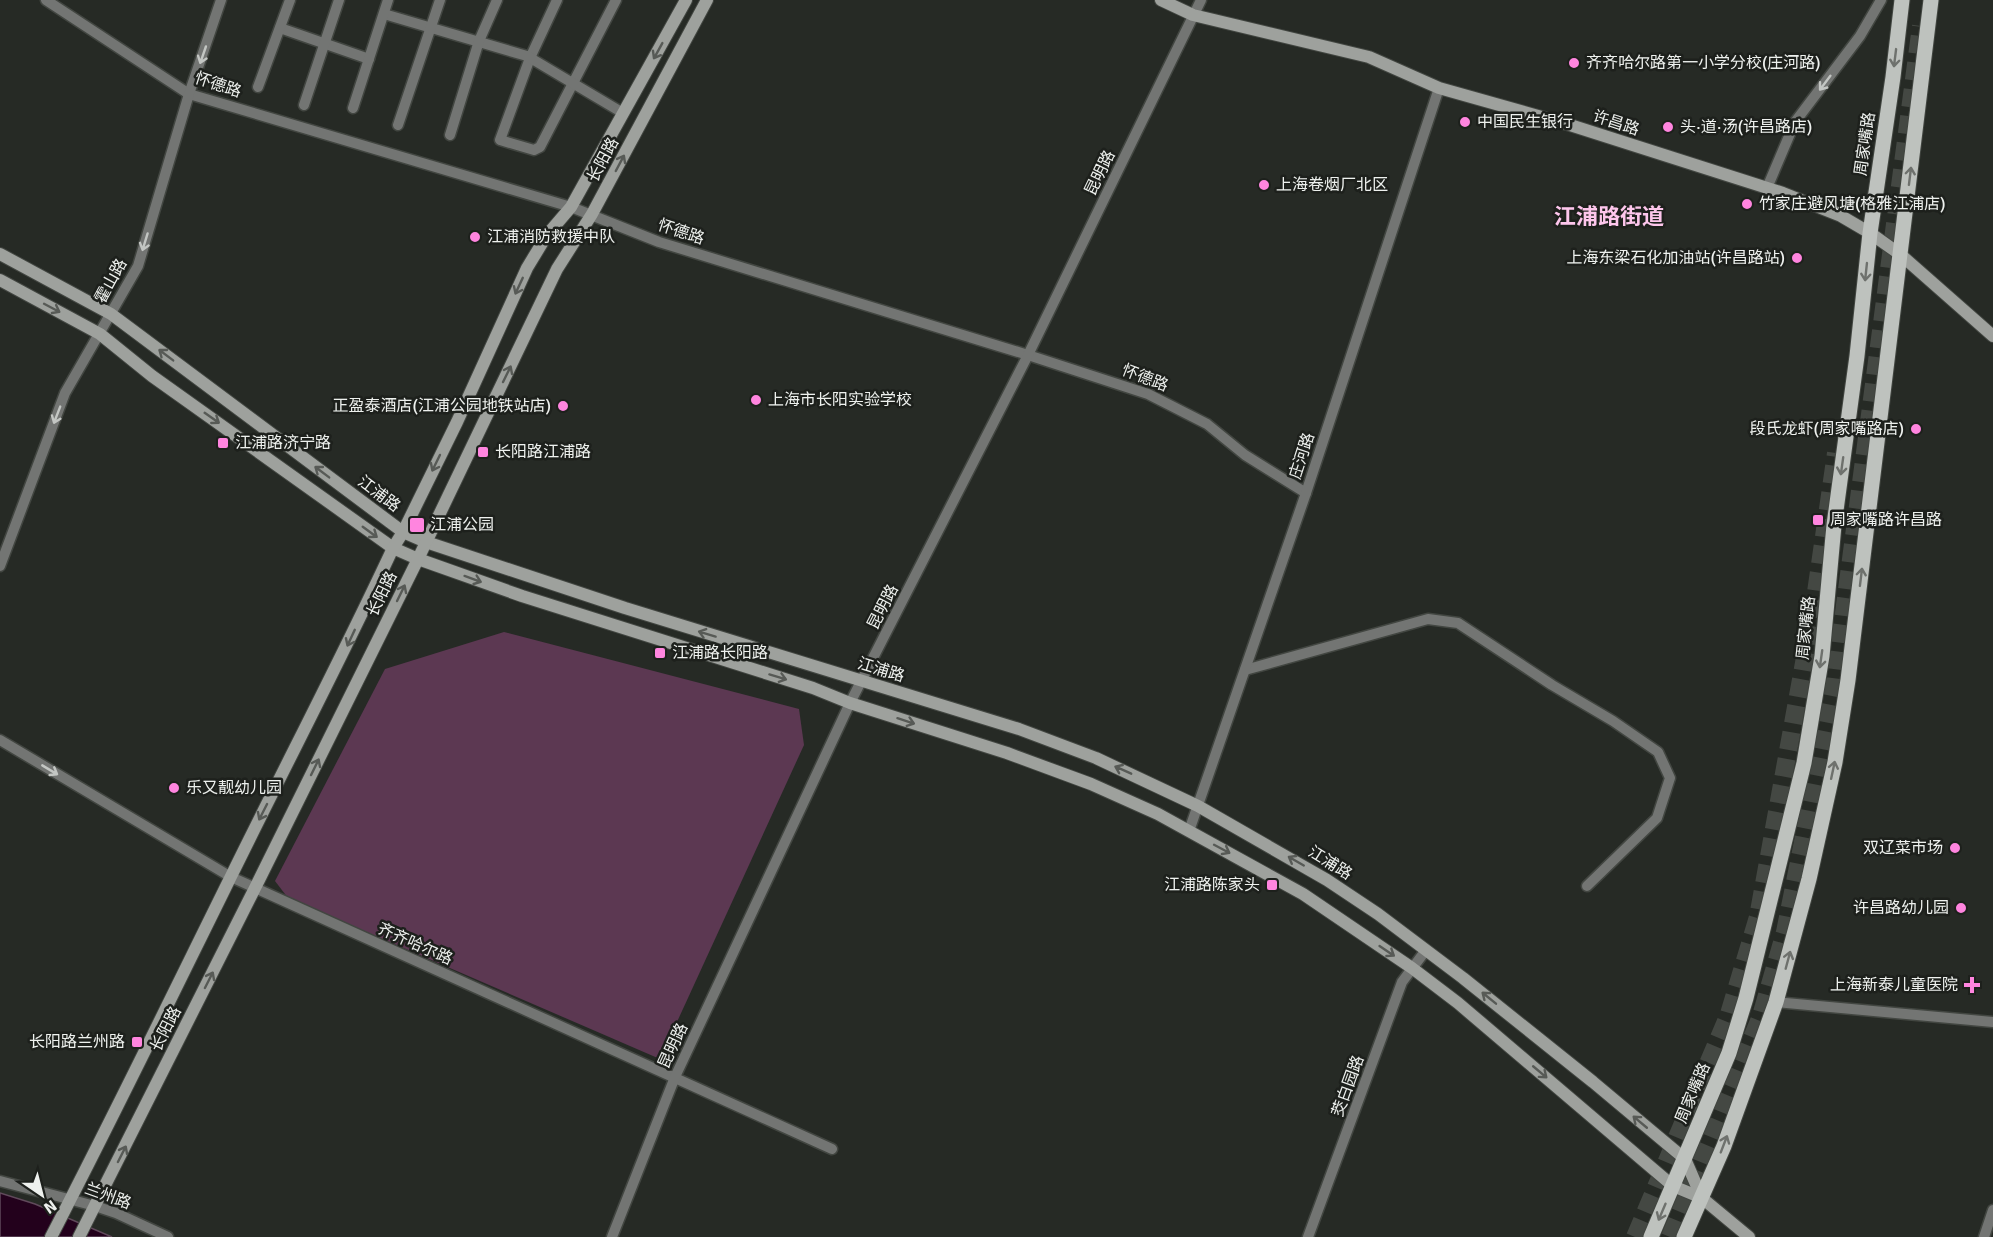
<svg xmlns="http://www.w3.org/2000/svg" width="1993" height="1237" viewBox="0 0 1993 1237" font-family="Signika,'Noto Sans SC',sans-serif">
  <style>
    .green { fill: #5c3852 }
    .water { fill: #23011c; stroke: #60495b; stroke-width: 1.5 }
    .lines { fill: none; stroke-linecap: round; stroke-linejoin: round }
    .highway-tunnel { stroke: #444843; stroke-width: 18; stroke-dasharray: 18 9; stroke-linecap: butt }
    .street-casing { stroke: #424641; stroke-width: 13 }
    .secondary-casing { stroke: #424641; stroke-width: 14 }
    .primary-casing { stroke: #424641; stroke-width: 17 }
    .street { stroke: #737573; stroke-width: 10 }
    .secondary { stroke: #9ea19d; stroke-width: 12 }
    .primary { stroke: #bec2be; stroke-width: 15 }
    .oneway { stroke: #575a56 }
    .oneway2 { stroke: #c3c6c3 }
    .oneway3 { stroke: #6e716d }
    .poi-dot { fill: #ff85df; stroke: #1d201c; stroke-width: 2 }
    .labels { text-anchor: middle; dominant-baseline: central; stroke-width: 5; stroke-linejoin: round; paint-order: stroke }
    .poi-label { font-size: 16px; fill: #eef1ee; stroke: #1d201c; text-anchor: start }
    .street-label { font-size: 16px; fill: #eef1ee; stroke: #1d201c }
    .district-label { font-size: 22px; font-weight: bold; fill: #fdc6ec; stroke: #1d201c }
  </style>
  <rect width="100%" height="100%" fill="#262a25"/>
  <polygon class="green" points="504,632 799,709 804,745 660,1059 288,898 275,881 385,669"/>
  <polygon class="water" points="0,1193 35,1204 112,1237 0,1237"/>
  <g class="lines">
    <g class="highway-tunnel">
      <polyline points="1635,1237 1729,1014 1758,917 1813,613 1836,453"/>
      <polyline points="1670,1237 1761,1016 1785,932 1835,681 1921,26"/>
    </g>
    <g class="street-casing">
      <g id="street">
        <polyline points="46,0 189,94 571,207 659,242 1028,355 1148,394 1207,424 1245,455 1306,493"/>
        <polyline points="557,0 530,58 500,140 534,150 540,147 616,0"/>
        <polyline points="384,14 527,56 623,113"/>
        <polyline points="280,28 369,59"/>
        <polyline points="258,87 290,0"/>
        <polyline points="304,105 339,0"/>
        <polyline points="353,108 388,0"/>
        <polyline points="398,125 440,0"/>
        <polyline points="450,135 479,41 497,0"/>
        <polyline points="1767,188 1795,122 1860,36 1881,0"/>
        <polyline points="0,566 65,393 138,266 189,94 221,0"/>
        <polyline points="1245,670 1428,619 1458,623 1552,685 1613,721 1658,752 1670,778 1657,818 1587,886"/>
        <polyline points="0,740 231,877 832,1149"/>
        <polyline points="1189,831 1306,493 1439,88"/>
        <polyline points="1776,1002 1993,1022"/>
        <polyline points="0,1181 95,1206 116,1213 168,1237"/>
        <polyline points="612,1237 675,1077 850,703 1028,355 1201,0"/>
        <polyline points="1308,1237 1402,982 1426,950"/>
        <polyline points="1984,1237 1993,1210"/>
      </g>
    </g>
    <g class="secondary-casing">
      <g id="secondary">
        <polyline points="1161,0 1193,15 1369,57 1439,88 1570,125 1783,193 1841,216 1870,233 1901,255 1993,336"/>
        <polyline points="0,254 111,314 403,532 426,542 625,608 1019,729 1096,758 1198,806 1327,880 1378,914 1463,978 1593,1082 1685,1159 1702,1198"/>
        <polyline points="0,280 100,334 152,376 393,548 418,559 522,596 813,688 850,703 1007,753 1091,784 1158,814 1303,894 1412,968 1458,1003 1673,1186 1702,1198 1749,1237"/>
        <path d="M51 1237C119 1106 183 973 249 840 297 743 347 647 393 548L403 532 457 422 527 268 547 235 571 207 686 0"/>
        <polyline points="79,1237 255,888 418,559 557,269 592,214 707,0"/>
      </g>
    </g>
    <g class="primary-casing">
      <g id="primary">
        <polyline points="1651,1237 1729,1053 1746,998 1804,763 1822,656 1834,525 1857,356 1870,233 1893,77 1902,0"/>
        <polyline points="1684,1237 1724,1146 1776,1002 1809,879 1835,762 1848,680 1931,0"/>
      </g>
    </g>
    <use href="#street" class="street"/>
    <use href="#secondary" class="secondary"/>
    <use href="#primary" class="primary"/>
  </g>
  <defs><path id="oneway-shaft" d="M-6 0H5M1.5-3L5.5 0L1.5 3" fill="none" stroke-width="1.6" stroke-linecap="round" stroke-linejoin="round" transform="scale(1.5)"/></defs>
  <g class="oneway">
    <use href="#oneway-shaft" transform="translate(658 51) rotate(119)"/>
    <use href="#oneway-shaft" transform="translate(620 163) rotate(-62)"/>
    <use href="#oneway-shaft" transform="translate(519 286) rotate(115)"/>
    <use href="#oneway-shaft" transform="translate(52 308) rotate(28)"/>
    <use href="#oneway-shaft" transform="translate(166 355) rotate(-143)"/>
    <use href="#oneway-shaft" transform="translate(507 374) rotate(-64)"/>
    <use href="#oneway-shaft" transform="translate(212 418) rotate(35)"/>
    <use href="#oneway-shaft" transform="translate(436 463) rotate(116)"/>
    <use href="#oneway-shaft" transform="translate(322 472) rotate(-143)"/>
    <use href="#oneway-shaft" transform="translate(370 532) rotate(36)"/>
    <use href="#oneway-shaft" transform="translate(473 579) rotate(20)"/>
    <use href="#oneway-shaft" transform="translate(401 593) rotate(-64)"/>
    <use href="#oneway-shaft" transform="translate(707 634) rotate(-163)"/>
    <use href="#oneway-shaft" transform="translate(351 638) rotate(115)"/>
    <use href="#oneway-shaft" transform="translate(778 677) rotate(17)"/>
    <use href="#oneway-shaft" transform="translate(906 721) rotate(18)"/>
    <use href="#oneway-shaft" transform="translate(315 767) rotate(-64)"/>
    <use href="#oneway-shaft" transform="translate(1123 770) rotate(-156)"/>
    <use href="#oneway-shaft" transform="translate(263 812) rotate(117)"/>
    <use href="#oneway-shaft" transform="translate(1222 849) rotate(28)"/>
    <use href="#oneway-shaft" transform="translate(1296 861) rotate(-150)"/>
    <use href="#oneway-shaft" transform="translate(1387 951) rotate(34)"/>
    <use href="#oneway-shaft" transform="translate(209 980) rotate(-63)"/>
    <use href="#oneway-shaft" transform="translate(1489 998) rotate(-141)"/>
    <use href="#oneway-shaft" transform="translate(1540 1072) rotate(40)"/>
    <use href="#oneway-shaft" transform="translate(1640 1122) rotate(-140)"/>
    <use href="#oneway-shaft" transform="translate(122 1154) rotate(-63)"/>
  </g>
  <g class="oneway2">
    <use href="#oneway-shaft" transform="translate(203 55) rotate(109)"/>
    <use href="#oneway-shaft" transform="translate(1825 83) rotate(127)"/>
    <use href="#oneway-shaft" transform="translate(145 242) rotate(107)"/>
    <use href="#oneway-shaft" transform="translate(57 415) rotate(111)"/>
    <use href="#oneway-shaft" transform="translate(50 770) rotate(31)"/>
  </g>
  <g class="oneway3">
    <use href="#oneway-shaft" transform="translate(1895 58) rotate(97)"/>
    <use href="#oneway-shaft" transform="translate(1910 176) rotate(-83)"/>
    <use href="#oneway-shaft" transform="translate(1866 272) rotate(96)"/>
    <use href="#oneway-shaft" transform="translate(1842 466) rotate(98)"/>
    <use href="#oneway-shaft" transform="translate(1861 577) rotate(-83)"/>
    <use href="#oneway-shaft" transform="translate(1821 659) rotate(98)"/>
    <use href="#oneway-shaft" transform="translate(1833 770) rotate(-78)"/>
    <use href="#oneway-shaft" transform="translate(1788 960) rotate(-75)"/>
    <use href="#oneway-shaft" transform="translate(1724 1144) rotate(-69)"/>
    <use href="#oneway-shaft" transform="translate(1662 1212) rotate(113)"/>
  </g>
  <g class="poi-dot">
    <circle cx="1574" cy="63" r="6"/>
    <circle cx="1465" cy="122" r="6"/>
    <circle cx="1668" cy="127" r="6"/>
    <circle cx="1264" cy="185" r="6"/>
    <circle cx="1747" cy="204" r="6"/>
    <circle cx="475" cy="237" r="6"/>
    <circle cx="1797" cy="258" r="6"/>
    <circle cx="756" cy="400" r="6"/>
    <circle cx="563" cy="406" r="6"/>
    <circle cx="1916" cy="429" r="6"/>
    <rect x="217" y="437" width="12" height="12" rx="3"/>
    <rect x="477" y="446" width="12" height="12" rx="3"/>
    <rect x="1812" y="514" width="12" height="12" rx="3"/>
    <rect x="409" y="517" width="16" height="16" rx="3"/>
    <rect x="654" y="647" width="12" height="12" rx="3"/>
    <circle cx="174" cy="788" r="6"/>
    <circle cx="1955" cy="848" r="6"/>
    <rect x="1266" y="879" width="12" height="12" rx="3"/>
    <circle cx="1961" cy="908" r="6"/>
    <path d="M1969 976h6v6h6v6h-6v6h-6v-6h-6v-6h6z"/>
    <rect x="131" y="1036" width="12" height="12" rx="3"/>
  </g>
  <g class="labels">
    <g class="poi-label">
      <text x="1586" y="63">齐齐哈尔路第一小学分校(庄河路)</text>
      <text x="1477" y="122">中国民生银行</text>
      <text x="1680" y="127">头·道·汤(许昌路店)</text>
      <text x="1276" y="185">上海卷烟厂北区</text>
      <text x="1759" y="204">竹家庄避风塘(格雅江浦店)</text>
      <text x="487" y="237">江浦消防救援中队</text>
      <text x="1785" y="258" text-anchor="end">上海东梁石化加油站(许昌路站)</text>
      <text x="768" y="400">上海市长阳实验学校</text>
      <text x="551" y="406" text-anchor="end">正盈泰酒店(江浦公园地铁站店)</text>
      <text x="1904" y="429" text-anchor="end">段氏龙虾(周家嘴路店)</text>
      <text x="235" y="443">江浦路济宁路</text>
      <text x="495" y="452">长阳路江浦路</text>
      <text x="1830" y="520">周家嘴路许昌路</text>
      <text x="430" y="525">江浦公园</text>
      <text x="672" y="653">江浦路长阳路</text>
      <text x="186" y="788">乐又靓幼儿园</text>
      <text x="1943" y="848" text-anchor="end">双辽菜市场</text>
      <text x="1260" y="885" text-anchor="end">江浦路陈家头</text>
      <text x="1949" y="908" text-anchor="end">许昌路幼儿园</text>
      <text x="1958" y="985" text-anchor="end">上海新泰儿童医院</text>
      <text x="125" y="1042" text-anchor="end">长阳路兰州路</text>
    </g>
    <g class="street-label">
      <text transform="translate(218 85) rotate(18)">怀德路</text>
      <text transform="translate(1616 123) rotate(18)">许昌路</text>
      <text transform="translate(1865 144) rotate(-82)">周家嘴路</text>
      <text transform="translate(603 160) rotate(-62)">长阳路</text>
      <text transform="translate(1100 173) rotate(-64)">昆明路</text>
      <text transform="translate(681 232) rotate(18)">怀德路</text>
      <text transform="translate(111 281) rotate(-61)">霍山路</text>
      <text transform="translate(1145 378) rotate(21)">怀德路</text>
      <text transform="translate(1302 456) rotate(-72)">庄河路</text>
      <text transform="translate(379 494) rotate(37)">江浦路</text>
      <text transform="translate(382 594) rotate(-64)">长阳路</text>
      <text transform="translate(883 607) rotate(-63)">昆明路</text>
      <text transform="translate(1806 628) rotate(-84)">周家嘴路</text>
      <text transform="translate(881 670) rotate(17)">江浦路</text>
      <text transform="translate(1330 863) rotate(32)">江浦路</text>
      <text transform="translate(415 944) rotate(24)">齐齐哈尔路</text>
      <text transform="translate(166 1029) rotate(-63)">长阳路</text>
      <text transform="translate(673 1046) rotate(-65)">昆明路</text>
      <text transform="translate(1348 1086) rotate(-70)">茭白园路</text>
      <text transform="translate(1693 1093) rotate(-67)">周家嘴路</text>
      <text transform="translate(108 1196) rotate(20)">兰州路</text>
    </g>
    <g class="district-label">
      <text x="1609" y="216">江浦路街道</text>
    </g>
  </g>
  <g transform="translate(42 1195) rotate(145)" stroke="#1d201c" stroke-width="4.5" paint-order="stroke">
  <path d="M0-4.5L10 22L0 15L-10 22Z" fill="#eef1ee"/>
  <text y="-9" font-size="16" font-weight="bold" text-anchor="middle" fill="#eef1ee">N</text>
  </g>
</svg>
